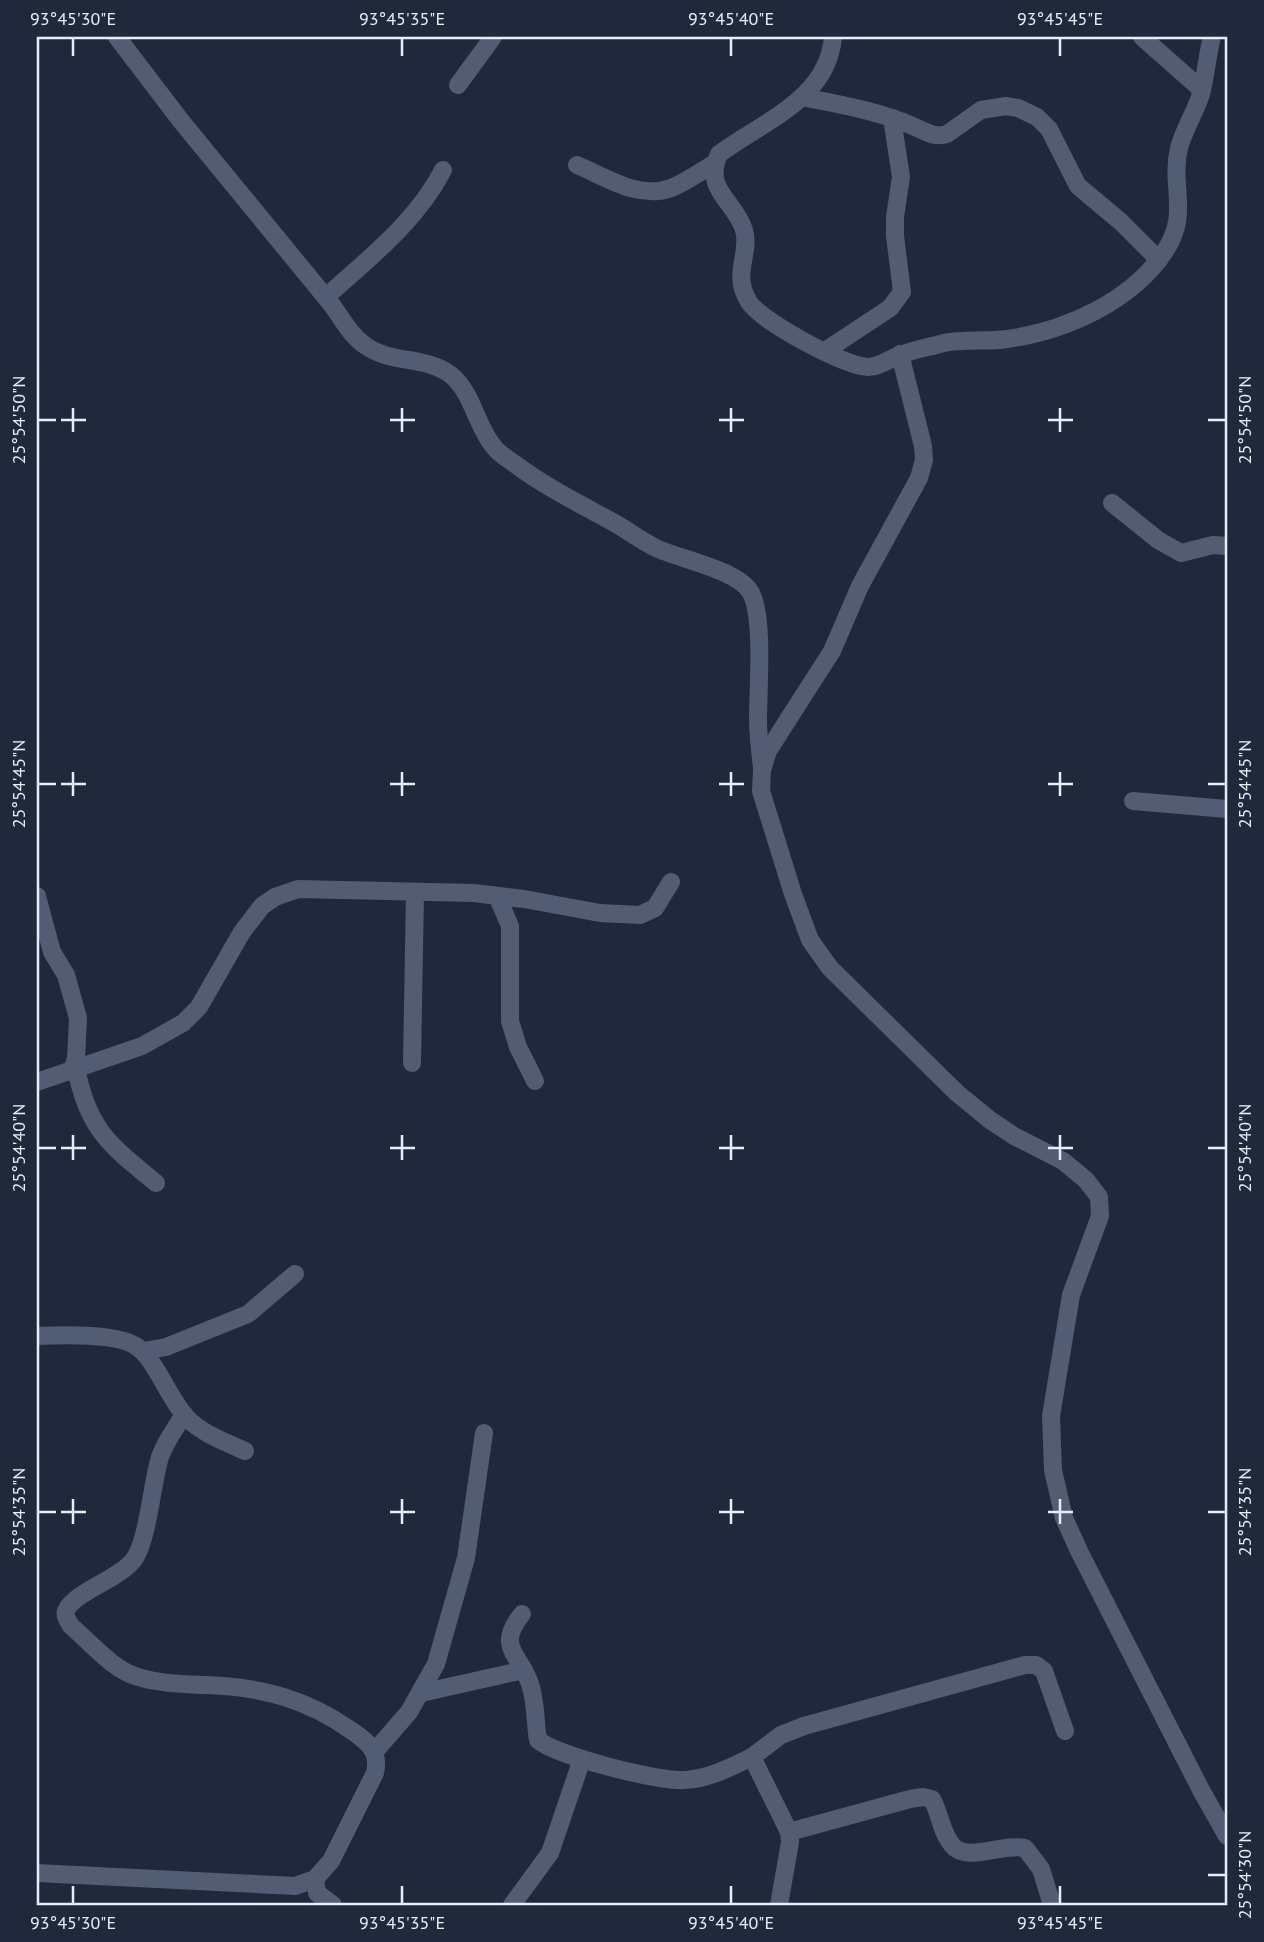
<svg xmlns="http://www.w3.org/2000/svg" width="1264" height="1942" viewBox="0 0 1264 1942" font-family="'PT Sans',sans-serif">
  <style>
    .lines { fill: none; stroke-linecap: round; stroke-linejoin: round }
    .minor { stroke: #525c72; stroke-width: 18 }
    .ticks { fill: none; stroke: #e7edfa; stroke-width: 2.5 }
    .neatline { fill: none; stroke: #e7edfa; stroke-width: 2.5 }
    .ticks-label { font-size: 18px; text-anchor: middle; fill: #e7edfa }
  </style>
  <rect width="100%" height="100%" fill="#20283b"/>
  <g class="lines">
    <g class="minor">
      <path d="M117 37 181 121 332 305C342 319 351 336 366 346 391 364 427 356 451 375 473 393 476 426 494 447 499 454 508 459 515 464 544 486 578 503 611 521 626 529 640 540 656 548 679 559 739 570 751 593 764 617 758 689 758 719 758 735 760 751 762 767"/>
      <path d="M833 37C828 99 762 122 719 154 703 191 735 200 744 230 751 254 731 274 749 302 762 322 844 366 868 367 881 367 891 357 903 354 916 349 930 347 944 343 964 339 987 342 1007 339 1066 331 1132 301 1165 251 1190 214 1170 187 1179 148 1184 129 1195 113 1201 94 1206 75 1207 56 1212 37"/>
      <polyline points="1142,37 1202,90"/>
      <polyline points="458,85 493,37"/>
      <path d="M802 97C841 105 879 111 915 127 927 132 934 138 947 134L981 110 1006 106 1018 108 1037 117 1049 129 1078 186 1121 222 1159 260"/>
      <path d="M577 165C606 177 639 200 671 188 687 182 701 171 715 163"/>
      <path d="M326 297C368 259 417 221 443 170"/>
      <polyline points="825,351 890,308 902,292 895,236 895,217 901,177 892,118"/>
      <polyline points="900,354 923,446 924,460 919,478 860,586 832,651 768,751 762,770 761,791 793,894 810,940 830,968 957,1093 990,1120 1014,1136 1063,1161 1086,1180 1099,1197 1100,1216 1071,1295 1051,1416 1053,1470 1064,1518 1080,1553 1201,1790 1227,1836"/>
      <polyline points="1112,503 1158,540 1181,553 1213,545 1227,546"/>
      <polyline points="1133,801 1227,809"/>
      <polyline points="37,896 52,952 66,975 78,1018 76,1059 72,1070"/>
      <polyline points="497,896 510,926 510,1021 518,1047 535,1081"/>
      <polyline points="412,1063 415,892"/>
      <path d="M76 1068C88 1130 110 1145 156 1183"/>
      <polyline points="37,1082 142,1046 183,1023 199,1007 242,932 262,906 275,897 298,889 474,893 524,899 600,913 640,915 655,908 671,882"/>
      <path d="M37 1336C61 1335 113 1333 134 1345 155 1356 168 1399 188 1419 203 1434 226 1442 245 1451"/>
      <polyline points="144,1351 166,1347 248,1314 295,1274"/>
      <path d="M522 1614C495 1648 520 1653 530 1684 536 1701 535 1722 538 1740 557 1756 659 1782 685 1780 708 1779 731 1767 752 1757L789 1832 790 1842 779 1905"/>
      <polyline points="421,1693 524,1670"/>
      <polyline points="375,1751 409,1712 436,1664 466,1558 484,1433"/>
      <polyline points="752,1757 781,1735 804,1726 1025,1665 1036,1665 1044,1671 1065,1731"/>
      <path d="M789 1832 910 1799 923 1797 932 1799C940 1813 941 1832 952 1845 966 1863 1003 1843 1025 1848L1041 1869 1052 1905"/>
      <path d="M37 1873 295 1886 315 1879 331 1861 375 1773C380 1751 368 1742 352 1731 307 1699 262 1687 207 1685 184 1684 161 1684 138 1677 113 1670 91 1643 71 1626 69 1622 64 1616 66 1611 73 1592 121 1579 135 1558 148 1538 152 1483 160 1457 165 1442 176 1428 184 1414"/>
      <polyline points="315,1879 317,1893 333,1905"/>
      <polyline points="512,1905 550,1853 582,1759"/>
    </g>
  </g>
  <path class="ticks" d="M73 38V56M402 38V56M731 38V56M1060 38V56M73 408V432M402 408V432M731 408V432M1060 408V432M38 420H56M61 420H86M390 420H415M719 420H744M1048 420H1073M1208 420H1226M73 772V796M402 772V796M731 772V796M1060 772V796M38 784H56M61 784H86M390 784H415M719 784H744M1048 784H1073M1208 784H1226M73 1135V1160M402 1135V1160M731 1135V1160M1060 1135V1160M38 1148H56M61 1148H86M390 1148H415M719 1148H744M1048 1148H1073M1208 1148H1226M73 1499V1524M402 1499V1524M731 1499V1524M1060 1499V1524M38 1512H56M61 1512H86M390 1512H415M719 1512H744M1048 1512H1073M1208 1512H1226M1208 1875H1226M73 1886V1904M402 1886V1904M731 1886V1904M1060 1886V1904"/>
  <rect width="1264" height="1942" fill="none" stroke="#20283b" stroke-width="77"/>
  <rect x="38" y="38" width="1188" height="1866" class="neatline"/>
  <g class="ticks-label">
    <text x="73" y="25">93°45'30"E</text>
    <text x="402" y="25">93°45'35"E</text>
    <text x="731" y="25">93°45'40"E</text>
    <text x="1060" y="25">93°45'45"E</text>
    <text transform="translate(19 420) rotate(-90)" y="6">25°54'50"N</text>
    <text transform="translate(1245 420) rotate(-90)" y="6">25°54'50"N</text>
    <text transform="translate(19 784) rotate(-90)" y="6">25°54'45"N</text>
    <text transform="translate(1245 784) rotate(-90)" y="6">25°54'45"N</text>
    <text transform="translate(19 1148) rotate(-90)" y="6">25°54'40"N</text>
    <text transform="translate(1245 1148) rotate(-90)" y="6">25°54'40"N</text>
    <text transform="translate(19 1512) rotate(-90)" y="6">25°54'35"N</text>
    <text transform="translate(1245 1512) rotate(-90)" y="6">25°54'35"N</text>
    <text transform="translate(1245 1875) rotate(-90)" y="6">25°54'30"N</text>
    <text x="73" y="1929">93°45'30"E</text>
    <text x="402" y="1929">93°45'35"E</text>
    <text x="731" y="1929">93°45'40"E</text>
    <text x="1060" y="1929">93°45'45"E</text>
  </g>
</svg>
